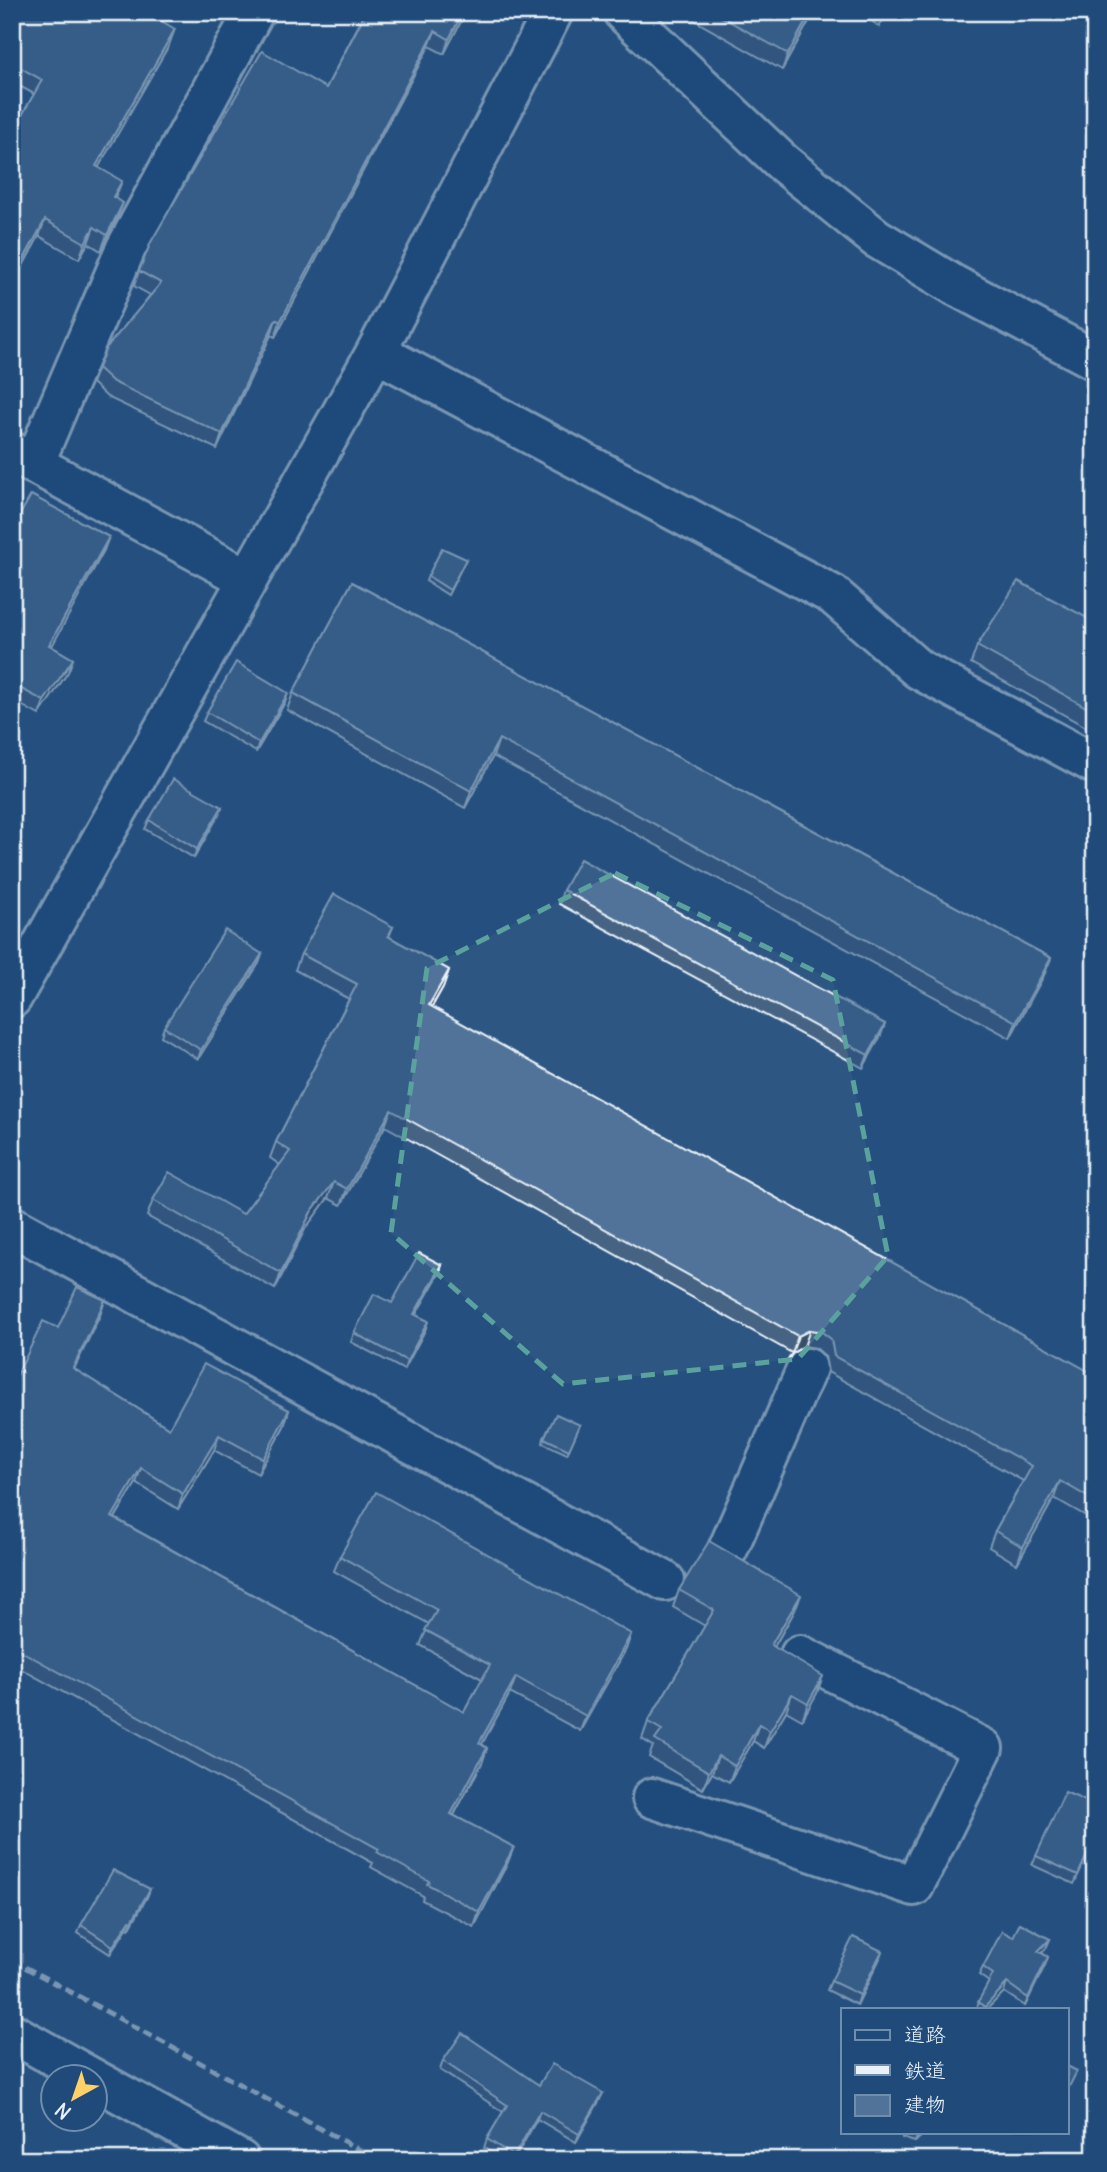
<svg xmlns="http://www.w3.org/2000/svg" width="1107" height="2172" viewBox="0 0 1107 2172" font-family="Delius,'Klee One',sans-serif">
  <style>
    .built { fill: #2e5683; fill-rule: evenodd }
    .lines { fill: none; stroke-linecap: round; stroke-linejoin: round }
    .minor-casing { stroke: #e8f1f8; stroke-width: 44 }
    .minor { stroke: #1f4a7a; stroke-width: 38 }
    .rail { stroke: #e8f1f8; stroke-width: 5; stroke-dasharray: 10 5; stroke-linecap: butt }
    .wall { fill: #466384; stroke: #e8f1f8; stroke-width: 2 }
    .shaded-wall { fill: #39506b; stroke: #e8f1f8; stroke-width: 2 }
    .building { fill: #517399; stroke: #e8f1f8; stroke-width: 2 }
    .marked { fill: none; stroke: #5ba19e; stroke-width: 5; stroke-dasharray: 14 9; stroke-linejoin: round }
  </style>
  <rect width="100%" height="100%" fill="#1f4a7a"/>
  <filter id="ink" filterUnits="userSpaceOnUse"><feTurbulence type="fractalNoise" baseFrequency=".0143" numOctaves="2"/><feDisplacementMap in="SourceGraphic" scale="14" xChannelSelector="R" yChannelSelector="G"/><feConvolveMatrix kernelMatrix="1 2 1 2 8 2 1 2 1" color-interpolation-filters="sRGB"/></filter>
  <g filter="url(#ink)">
    <path class="built" d="M12 12H1095V2160H12ZM843 2009H1067V2132H843ZM52 2078H94V2120H52Z"/>
    <g class="lines">
      <g class="minor-casing">
        <g id="minor">
          <polyline points="623,12 782,162 876,238 954,285 1095,360"/>
          <polyline points="376,352 833,595 918,669 1095,764"/>
          <polyline points="12,452 248,579"/>
          <polyline points="34,464 126,248 254,12"/>
          <polyline points="12,998 376,352 553,12"/>
          <polyline points="12,1226 665,1581"/>
          <polyline points="728,1549 807,1368"/>
          <polyline points="652,1798 914,1886 983,1748 800,1655"/>
          <polyline points="12,2033 92,2078"/>
          <polyline points="94,2079 240,2160"/>
        </g>
      </g>
      <use href="#minor" class="minor"/>
      <polyline class="rail" points="12,1960 378,2160"/>
    </g>
    <g class="wall">
      <polygon points="12,12 169,45 98,167 115,198 117,218 101,251 88,243 79,259 39,236 12,286 12,124 16,126 34,94 12,82"/>
      <polygon points="358,12 466,12 444,54 429,46 275,337 271,335 217,449 107,397 92,383 98,368 150,295 134,286 139,271 326,88 364,15"/>
      <polygon points="686,12 814,12 782,70 685,15"/>
      <polygon points="861,12 887,12 879,27"/>
      <polygon points="12,529 104,550 51,646 73,659 68,672 39,715 12,700"/>
      <polygon points="466,559 448,595 426,581 428,576"/>
      <polygon points="352,582 1051,958 1044,975 1010,1038 493,756 465,808 287,710 293,693"/>
      <polygon points="1095,622 1095,732 971,663 977,646"/>
      <polygon points="288,693 285,702 256,752 203,721 207,712"/>
      <polygon points="222,807 218,816 194,858 145,829 149,820"/>
      <polygon points="563,890 885,1024 880,1037 863,1068 559,904"/>
      <polygon points="393,927 389,937 449,970 443,987 432,1007 1095,1375 1095,1521 1054,1498 1017,1564 989,1547 995,1531 1023,1481 828,1372 825,1356 816,1348 804,1346 792,1353 385,1126 341,1205 328,1198 305,1229 275,1289 147,1216 153,1200 243,1214 280,1165 270,1158 276,1142 349,999 295,970 301,954"/>
      <polygon points="262,954 259,963 198,1059 161,1036 164,1027"/>
      <polygon points="442,1265 439,1274 415,1315 428,1321 425,1330 404,1370 351,1342 354,1333 392,1303"/>
      <polygon points="105,1300 100,1315 74,1369 169,1428 289,1410 284,1426 258,1474 214,1450 178,1509 136,1483 115,1518 464,1712 482,1679 420,1645 429,1624 334,1571 340,1556 631,1634 626,1649 580,1731 510,1693 482,1744 487,1748 482,1763 454,1815 508,1862 474,1927 422,1900 423,1896 371,1867 373,1863 12,1664 12,1386 58,1328"/>
      <polygon points="580,1425 567,1454 543,1443 544,1438"/>
      <polygon points="679,1590 794,1612 774,1647 817,1693 802,1720 786,1711 764,1748 753,1741 729,1782 712,1773 703,1789 649,1757 653,1746 642,1739 648,1722 705,1626 673,1607"/>
      <polygon points="1095,1839 1074,1884 1032,1865 1036,1856"/>
      <polygon points="150,1889 147,1897 129,1929 127,1928 110,1954 78,1933 81,1925"/>
      <polygon points="1013,1937 1050,1939 1046,1948 1042,1953 1048,1957 1045,1965 1025,2006 1004,1992 987,2009 976,2009 989,1982 979,1975 983,1967"/>
      <polygon points="879,1960 857,2005 827,1990 831,1981"/>
      <polygon points="443,2061 539,2085 603,2093 599,2101 576,2142 537,2119 514,2160 504,2160 484,2148 487,2139 503,2112 440,2070"/>
      <polygon points="901,2132 924,2132 915,2142 902,2138"/>
    </g>
    <g class="shaded-wall">
      <polygon points="463,12 466,12 444,54 449,39"/>
      <polygon points="811,12 814,12 782,70 788,54"/>
      <polygon points="884,12 887,12 879,27"/>
      <polygon points="175,29 169,45 90,182 96,166"/>
      <polygon points="435,31 429,46 275,337 280,322"/>
      <polygon points="122,181 116,196 107,212 113,197"/>
      <polygon points="123,203 117,218 101,251 107,235"/>
      <polygon points="45,220 39,236 12,286 12,281"/>
      <polygon points="94,227 88,243 79,259 85,243"/>
      <polygon points="276,319 271,335 217,449 222,434"/>
      <polygon points="109,537 104,550 45,659 49,645"/>
      <polygon points="73,659 68,672 39,715 44,701"/>
      <polygon points="288,693 285,702 256,752 259,743"/>
      <polygon points="499,739 493,756 465,808 471,791"/>
      <polygon points="222,807 218,816 194,858 197,849"/>
      <polygon points="262,954 259,963 198,1059 201,1050"/>
      <polygon points="1051,958 1044,975 1010,1038 1016,1022"/>
      <polygon points="449,970 443,987 423,1022 429,1005"/>
      <polygon points="885,1024 880,1037 863,1068 868,1055"/>
      <polygon points="391,1110 385,1126 341,1205 347,1189"/>
      <polygon points="334,1182 328,1198 305,1229 275,1289 281,1273 311,1212"/>
      <polygon points="442,1265 439,1274 411,1323 414,1314"/>
      <polygon points="105,1300 100,1315 67,1383 73,1368"/>
      <polygon points="428,1321 425,1330 404,1370 407,1361"/>
      <polygon points="810,1330 804,1346 792,1353 798,1336"/>
      <polygon points="289,1410 284,1426 258,1474 263,1459"/>
      <polygon points="219,1435 214,1450 178,1509 183,1494"/>
      <polygon points="141,1468 136,1483 106,1532 112,1517"/>
      <polygon points="1060,1481 1054,1498 1017,1564 1023,1547"/>
      <polygon points="801,1595 794,1612 765,1662 771,1645"/>
      <polygon points="631,1634 626,1649 580,1731 586,1716"/>
      <polygon points="823,1676 817,1693 802,1720 808,1703"/>
      <polygon points="516,1677 510,1693 474,1758 479,1743"/>
      <polygon points="792,1694 786,1711 764,1748 770,1731"/>
      <polygon points="759,1724 753,1741 729,1782 735,1766"/>
      <polygon points="487,1748 482,1763 446,1829 451,1814"/>
      <polygon points="718,1756 712,1773 703,1789 709,1772"/>
      <polygon points="514,1847 508,1862 474,1927 479,1912"/>
      <polygon points="150,1889 147,1897 129,1929 132,1921"/>
      <polygon points="130,1920 127,1928 110,1954 113,1946"/>
      <polygon points="1050,1939 1046,1948 1035,1960 1038,1951"/>
      <polygon points="882,1951 879,1960 857,2005 860,1995"/>
      <polygon points="1048,1957 1045,1965 1025,2006 1028,1998"/>
      <polygon points="1007,1983 1004,1992 987,2009 984,2009 985,2007"/>
      <polygon points="603,2093 599,2101 576,2142 579,2134"/>
      <polygon points="540,2111 537,2119 513,2160 514,2156"/>
      <polygon points="923,2132 924,2132 924,2134 915,2142 917,2137"/>
    </g>
    <g class="building">
      <polygon points="12,12 146,12 175,29 96,166 122,181 113,197 123,203 107,235 94,227 85,243 45,220 12,281 12,176 15,170 12,169 12,124 16,126 42,80 12,63"/>
      <polygon points="366,12 463,12 449,39 435,31 280,322 276,319 222,434 113,382 98,368 106,348 161,283 139,271 151,242 262,51 326,88"/>
      <polygon points="713,12 811,12 788,54"/>
      <polygon points="31,495 109,537 49,645 73,659 44,701 12,684 12,529"/>
      <polygon points="442,548 466,559 450,590 428,576"/>
      <polygon points="1018,581 1095,622 1095,712 977,646"/>
      <polygon points="352,582 1051,958 1016,1022 499,739 471,791 293,693"/>
      <polygon points="236,662 288,693 259,743 207,712"/>
      <polygon points="173,779 222,807 197,849 149,820"/>
      <polygon points="580,859 885,1024 868,1055 563,890"/>
      <polygon points="334,894 393,927 388,936 449,970 429,1005 1095,1375 1095,1501 1060,1481 1023,1547 995,1531 1032,1466 834,1356 831,1339 822,1332 810,1330 798,1336 391,1110 347,1189 334,1182 311,1212 281,1273 153,1200 169,1172 243,1214 290,1151 276,1142 357,984 301,954"/>
      <polygon points="225,930 262,954 201,1050 164,1027"/>
      <polygon points="419,1253 442,1265 414,1314 428,1321 407,1361 354,1333 374,1294 392,1303"/>
      <polygon points="77,1287 105,1300 73,1368 169,1428 204,1364 289,1410 263,1459 219,1435 183,1494 141,1468 112,1517 464,1712 490,1665 425,1630 437,1610 340,1556 376,1492 631,1634 586,1716 516,1677 479,1743 487,1748 451,1814 514,1847 479,1912 427,1884 429,1881 377,1852 379,1849 12,1646 12,1386 43,1321 58,1328"/>
      <polygon points="556,1414 580,1425 569,1450 544,1438"/>
      <polygon points="709,1541 801,1595 771,1645 823,1676 808,1703 792,1694 770,1731 759,1724 735,1766 718,1756 709,1772 655,1740 662,1730 648,1722 714,1610 679,1590"/>
      <polygon points="1065,1792 1095,1805 1095,1837 1078,1875 1036,1856"/>
      <polygon points="113,1870 150,1889 132,1921 130,1920 113,1946 81,1925"/>
      <polygon points="1020,1923 1050,1939 1038,1951 1048,1957 1028,1998 1007,1983 985,2007 978,2002 993,1974 983,1967 1002,1931 1013,1937"/>
      <polygon points="853,1937 882,1951 860,1995 831,1981"/>
      <polygon points="462,2033 539,2085 552,2064 603,2093 579,2134 540,2111 514,2156 487,2139 507,2105 443,2061"/>
      <polygon points="1067,2066 1077,2071 1067,2091"/>
      <polygon points="903,2132 923,2132 917,2137 903,2133"/>
    </g>
  </g>
  <path d="M0 0H1107V2172H0ZM615 873 833 980 888 1256 798 1359 563 1384 391 1233 427 968Z" fill="#1f4a7a" fill-opacity=".55" fill-rule="evenodd"/>
  <path class="marked" d="M615 873 833 980 888 1256 798 1359 563 1384 391 1233 427 968Z"/>
  <rect width="1107" height="2172" fill="none" stroke="#1f4a7a" stroke-width="42"/>
  <rect x="21" y="21" width="1065" height="2130" fill="none" stroke="#e8f1f8" stroke-width="2.5" filter="url(#ink)"/>
  <rect x="841" y="2008" width="228" height="126" fill="#1f4a7a" stroke="#6f8dac" stroke-width="2"/>
  <rect x="855" y="2030" width="35" height="10" fill="#1f4a7a" stroke="#6f8dac" stroke-width="2"/>
  <text x="904" y="2042" font-size="21" fill="#e8f1f8">道路</text>
  <rect x="855" y="2065" width="35" height="10" fill="#e8f1f8" stroke="#6f8dac" stroke-width="2"/>
  <text x="904" y="2078" font-size="21" fill="#e8f1f8">鉄道</text>
  <rect x="855" y="2095" width="35" height="21" fill="#517399" stroke="#6f8dac" stroke-width="2"/>
  <text x="904" y="2112" font-size="21" fill="#e8f1f8">建物</text>
  <g transform="translate(74 2098) rotate(220)"><circle r="33" fill="#1f4a7a" stroke="#6f8dac" stroke-width="2"/>
  <path d="M0-5L12 26L0 18L-12 26Z" fill="#ffd166"/>
  <text y="-10" font-size="19" font-weight="bold" text-anchor="middle" fill="#e8f1f8">N</text>
  </g>
</svg>
